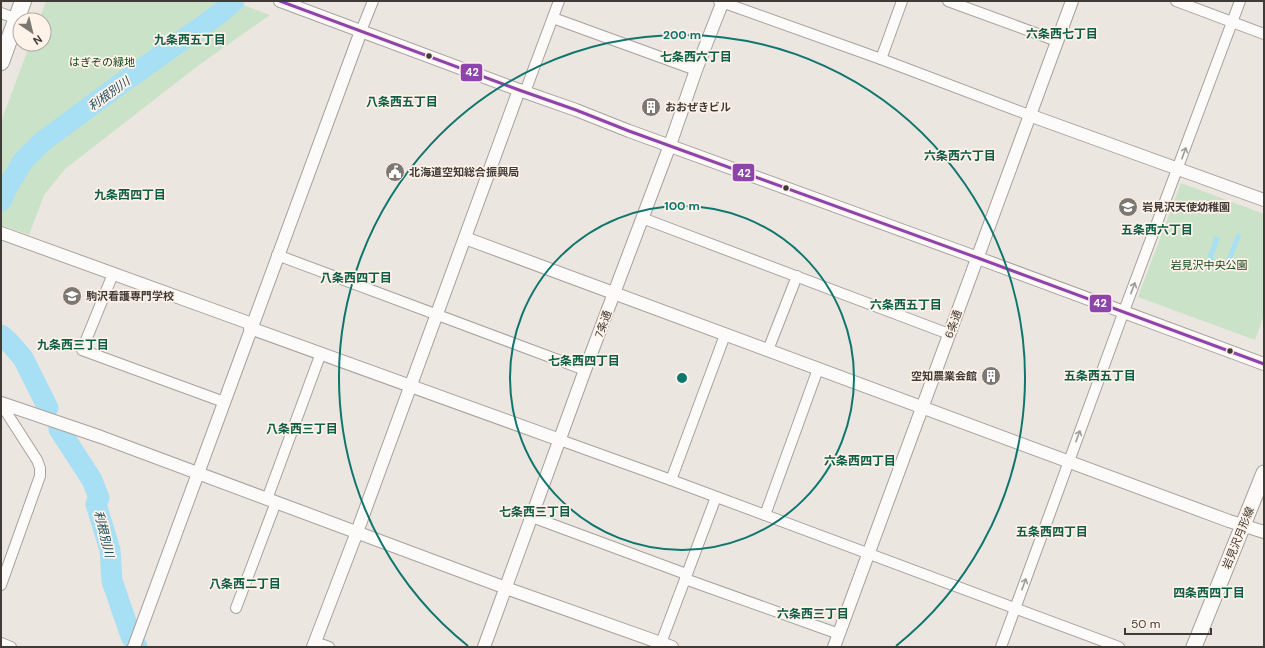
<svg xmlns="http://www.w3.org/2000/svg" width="1265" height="648" viewBox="0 0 1265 648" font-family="'DM Sans','Noto Sans JP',sans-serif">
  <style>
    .green { fill: #cae2c7 }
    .water { fill: #a7dff5 }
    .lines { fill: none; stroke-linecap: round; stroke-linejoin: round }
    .river { stroke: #a7dff5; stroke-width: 21 }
    .minor-casing { stroke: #a6a19d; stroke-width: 12 }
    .tertiary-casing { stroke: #a6a19d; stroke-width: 14 }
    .primary-casing { stroke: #a6a19d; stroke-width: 17 }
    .trunk-casing { stroke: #a6a19d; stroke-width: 18 }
    .minor { stroke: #fcfbfa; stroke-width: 10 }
    .tertiary { stroke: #fcfbfa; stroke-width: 12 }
    .primary { stroke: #fcfbfa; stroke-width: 15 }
    .trunk { stroke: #fcfbfa; stroke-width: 16 }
    .bus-1-casing { stroke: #fef2e9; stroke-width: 6 }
    .bus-1 { stroke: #8e44ad; stroke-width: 3 }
    .oneway { stroke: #9e9b98 }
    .ring { fill: none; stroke: #0f766e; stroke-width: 2 }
    .bus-dot { fill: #403b37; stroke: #fef2e9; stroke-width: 1.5 }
    .labels { text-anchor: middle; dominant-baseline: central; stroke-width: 3.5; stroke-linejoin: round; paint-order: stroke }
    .park-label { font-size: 11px; fill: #13451c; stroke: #fef2e9 }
    .poi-label { font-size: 11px; font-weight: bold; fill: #403b37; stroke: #fef2e9; text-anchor: start }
    .street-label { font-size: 11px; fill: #403b37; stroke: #fef2e9 }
    .neighbourhood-label { font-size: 12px; font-weight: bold; fill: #0f5d47; stroke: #fef2e9 }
    .water-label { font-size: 12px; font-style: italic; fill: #1e4d5e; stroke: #fef2e9 }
    .centre { fill: #0f766e; stroke: #fef2e9; stroke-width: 2 }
    .ring-label { font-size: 12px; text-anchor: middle; font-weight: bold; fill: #0f766e; stroke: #fef2e9; stroke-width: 3.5; stroke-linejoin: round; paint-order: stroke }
    .line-badge { stroke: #fef2e9; stroke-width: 1.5 }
    .badge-label { font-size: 11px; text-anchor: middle; font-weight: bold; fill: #fff }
  </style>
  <rect width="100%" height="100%" fill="#ece6e1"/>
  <g class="green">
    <polygon points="46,1 232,1 270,15 199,65 65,169 44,195 29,235 1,225 1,122 30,44 44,44 44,20 39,20"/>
    <polygon points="1181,183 1264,214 1264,315 1255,340 1138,297"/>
  </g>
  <path class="water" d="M1237 233 1241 235 1230 264C1220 268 1213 264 1208 256L1215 236 1220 238 1213 257 1217 261H1226Z"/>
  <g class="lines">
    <g class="river">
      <polyline points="1,201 7,188 23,161 42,142 115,88 219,14 234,1"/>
      <polyline points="1,335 9,342 23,358 48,408"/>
      <polyline points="59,429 92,480 99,498 96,504 110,550 112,581 131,636 137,647"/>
    </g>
    <g class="minor-casing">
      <g id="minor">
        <polyline points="719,1 881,59 1029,115"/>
        <polyline points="948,1 1057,41"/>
        <polyline points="1176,1 1264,34"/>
        <polyline points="1,13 17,19"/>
        <polyline points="553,18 696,70"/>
        <polyline points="361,31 373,1"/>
        <polyline points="881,59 902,1"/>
        <polyline points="525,92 559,1"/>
        <polyline points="642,218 949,334"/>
        <polyline points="277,255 585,370"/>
        <polyline points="113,274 82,350 224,402"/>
        <polyline points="768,350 797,276"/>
        <polyline points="1,404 37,460 40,468 40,476 1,585"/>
        <polyline points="560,440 671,480 1119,647"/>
        <polyline points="671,480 725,335"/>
        <polyline points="267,499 321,353"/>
        <polyline points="765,515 818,369"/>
        <polyline points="532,517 686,574"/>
        <polyline points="685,579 839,634"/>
        <polyline points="236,608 276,502"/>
        <polyline points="315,642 329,647"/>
        <polyline points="1,643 11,647"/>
        <polyline points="661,643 716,497"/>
        <polyline points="1001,647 1124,311 1240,1"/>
      </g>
    </g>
    <g class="tertiary-casing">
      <g id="tertiary">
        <polyline points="280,1 519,90 576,110 629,131 978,258 1264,364"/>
        <polyline points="1029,115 1264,200"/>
        <polyline points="1,233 252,324"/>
        <polyline points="465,238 1229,521 1264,532"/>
        <polyline points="250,328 560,440"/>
        <polyline points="1,403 101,437 506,588 672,647"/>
        <path d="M134 647C210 442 285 236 361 31"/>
        <polyline points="313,647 357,532 519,90"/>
        <polyline points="484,647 585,370 670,145 696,70 723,1"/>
        <polyline points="834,647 1072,1"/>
      </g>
    </g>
    <g class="primary-casing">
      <polyline id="primary" points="1194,647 1264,473"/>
    </g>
    <g class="trunk-casing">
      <polyline id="trunk" points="1,62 23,1"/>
    </g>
    <use href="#minor" class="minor"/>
    <use href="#tertiary" class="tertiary"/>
    <use href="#primary" class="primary"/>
    <use href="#trunk" class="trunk"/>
    <g class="bus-1-casing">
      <polyline id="bus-1" points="280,1 519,90 576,110 629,131 978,258 1264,364"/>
    </g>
    <use href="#bus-1" class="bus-1"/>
  </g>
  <defs><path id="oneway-shaft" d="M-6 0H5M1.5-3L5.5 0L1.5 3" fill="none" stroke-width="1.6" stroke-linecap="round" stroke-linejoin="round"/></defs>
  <g class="oneway">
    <use href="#oneway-shaft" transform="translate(1184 153) rotate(-70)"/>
    <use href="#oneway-shaft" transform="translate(1133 288) rotate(-69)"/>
    <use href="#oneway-shaft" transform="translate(1078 436) rotate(-70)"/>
    <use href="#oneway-shaft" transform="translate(1024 584) rotate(-70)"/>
  </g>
  <g class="ring">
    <circle cx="682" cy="378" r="172"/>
    <path d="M468 646A343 343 0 1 1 896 646"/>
  </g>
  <defs>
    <g id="building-disc" transform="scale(1)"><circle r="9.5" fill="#7c7772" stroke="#fef2e9"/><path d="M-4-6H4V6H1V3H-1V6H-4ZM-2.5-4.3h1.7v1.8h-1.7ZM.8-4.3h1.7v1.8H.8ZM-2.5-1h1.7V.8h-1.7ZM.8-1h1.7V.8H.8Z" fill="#fff"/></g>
    <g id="civic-disc" transform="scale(1)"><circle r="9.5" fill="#7c7772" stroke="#fef2e9"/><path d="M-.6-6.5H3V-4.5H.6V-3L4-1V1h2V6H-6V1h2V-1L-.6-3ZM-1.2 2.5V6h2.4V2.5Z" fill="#fff"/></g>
    <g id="school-disc" transform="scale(1)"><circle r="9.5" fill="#7c7772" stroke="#fef2e9"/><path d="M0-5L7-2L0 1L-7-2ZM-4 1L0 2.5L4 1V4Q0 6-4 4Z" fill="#fff"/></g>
    <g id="university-disc" transform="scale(1)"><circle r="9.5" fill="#7c7772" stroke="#fef2e9"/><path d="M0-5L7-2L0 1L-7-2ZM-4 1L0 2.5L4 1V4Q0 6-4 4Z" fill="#fff"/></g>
  </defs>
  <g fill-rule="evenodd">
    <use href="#building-disc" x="651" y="107"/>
    <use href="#civic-disc" x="395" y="172"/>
    <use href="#school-disc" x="1128" y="207"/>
    <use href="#university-disc" x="72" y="296"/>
    <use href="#building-disc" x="991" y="376"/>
  </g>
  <g class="bus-dot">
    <circle cx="429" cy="56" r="3.5"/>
    <circle cx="786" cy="188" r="3.5"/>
    <circle cx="1230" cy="351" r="3.5"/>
  </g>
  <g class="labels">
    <g class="park-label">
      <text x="102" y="62">はぎぞの緑地</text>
      <text x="1209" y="265">岩見沢中央公園</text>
    </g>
    <g class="poi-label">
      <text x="665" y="107">おおぜきビル</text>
      <text x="409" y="172">北海道空知総合振興局</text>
      <text x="1142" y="207">岩見沢天使幼稚園</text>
      <text x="86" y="296">駒沢看護専門学校</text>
      <text x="977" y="376" text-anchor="end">空知農業会館</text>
    </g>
    <g class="street-label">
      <text transform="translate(603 324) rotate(-70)">7条通</text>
      <text transform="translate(953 324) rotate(-70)">6条通</text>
      <text transform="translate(1238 538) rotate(-68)">岩見沢月形線</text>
    </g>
    <g class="neighbourhood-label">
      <text x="1062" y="34">六条西七丁目</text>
      <text x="190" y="40">九条西五丁目</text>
      <text x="696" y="57">七条西六丁目</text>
      <text x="402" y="102">八条西五丁目</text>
      <text x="960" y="156">六条西六丁目</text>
      <text x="130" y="195">九条西四丁目</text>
      <text x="1157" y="230">五条西六丁目</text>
      <text x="356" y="278">八条西四丁目</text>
      <text x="906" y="305">六条西五丁目</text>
      <text x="73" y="345">九条西三丁目</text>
      <text x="584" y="361">七条西四丁目</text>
      <text x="1100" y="376">五条西五丁目</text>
      <text x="302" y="429">八条西三丁目</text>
      <text x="860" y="461">六条西四丁目</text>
      <text x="535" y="512">七条西三丁目</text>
      <text x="1052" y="532">五条西四丁目</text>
      <text x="245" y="584">八条西二丁目</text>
      <text x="1209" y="593">四条西四丁目</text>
      <text x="813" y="614">六条西三丁目</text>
    </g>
    <g class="water-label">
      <text transform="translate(109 94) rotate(-36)">利根別川</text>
      <text transform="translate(104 534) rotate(76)">利根別川</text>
    </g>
  </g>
  <circle cx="682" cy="378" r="6" class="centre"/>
  <g class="ring-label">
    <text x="682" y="39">200 m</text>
    <text x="682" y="210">100 m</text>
  </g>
  <g class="line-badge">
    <rect x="460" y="63" width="23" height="19" rx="4" fill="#8e44ad"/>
    <rect x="732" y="163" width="23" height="19" rx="4" fill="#8e44ad"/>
    <rect x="1089" y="294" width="23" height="19" rx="4" fill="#8e44ad"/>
  </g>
  <g class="badge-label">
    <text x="472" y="76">42</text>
    <text x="744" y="177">42</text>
    <text x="1100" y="307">42</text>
  </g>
  <rect width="1265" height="648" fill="none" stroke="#403b37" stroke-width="4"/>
  <g transform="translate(32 32) rotate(145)"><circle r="19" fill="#fef2e9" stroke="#b2a9a2"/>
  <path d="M0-3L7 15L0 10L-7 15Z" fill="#7c7772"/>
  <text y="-6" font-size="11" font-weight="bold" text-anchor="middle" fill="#403b37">N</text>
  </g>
  <path d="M1125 628v6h86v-6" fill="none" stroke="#403b37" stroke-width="2"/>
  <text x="1131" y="628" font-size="12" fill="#403b37" stroke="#fef2e9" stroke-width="3" paint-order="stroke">50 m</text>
</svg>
